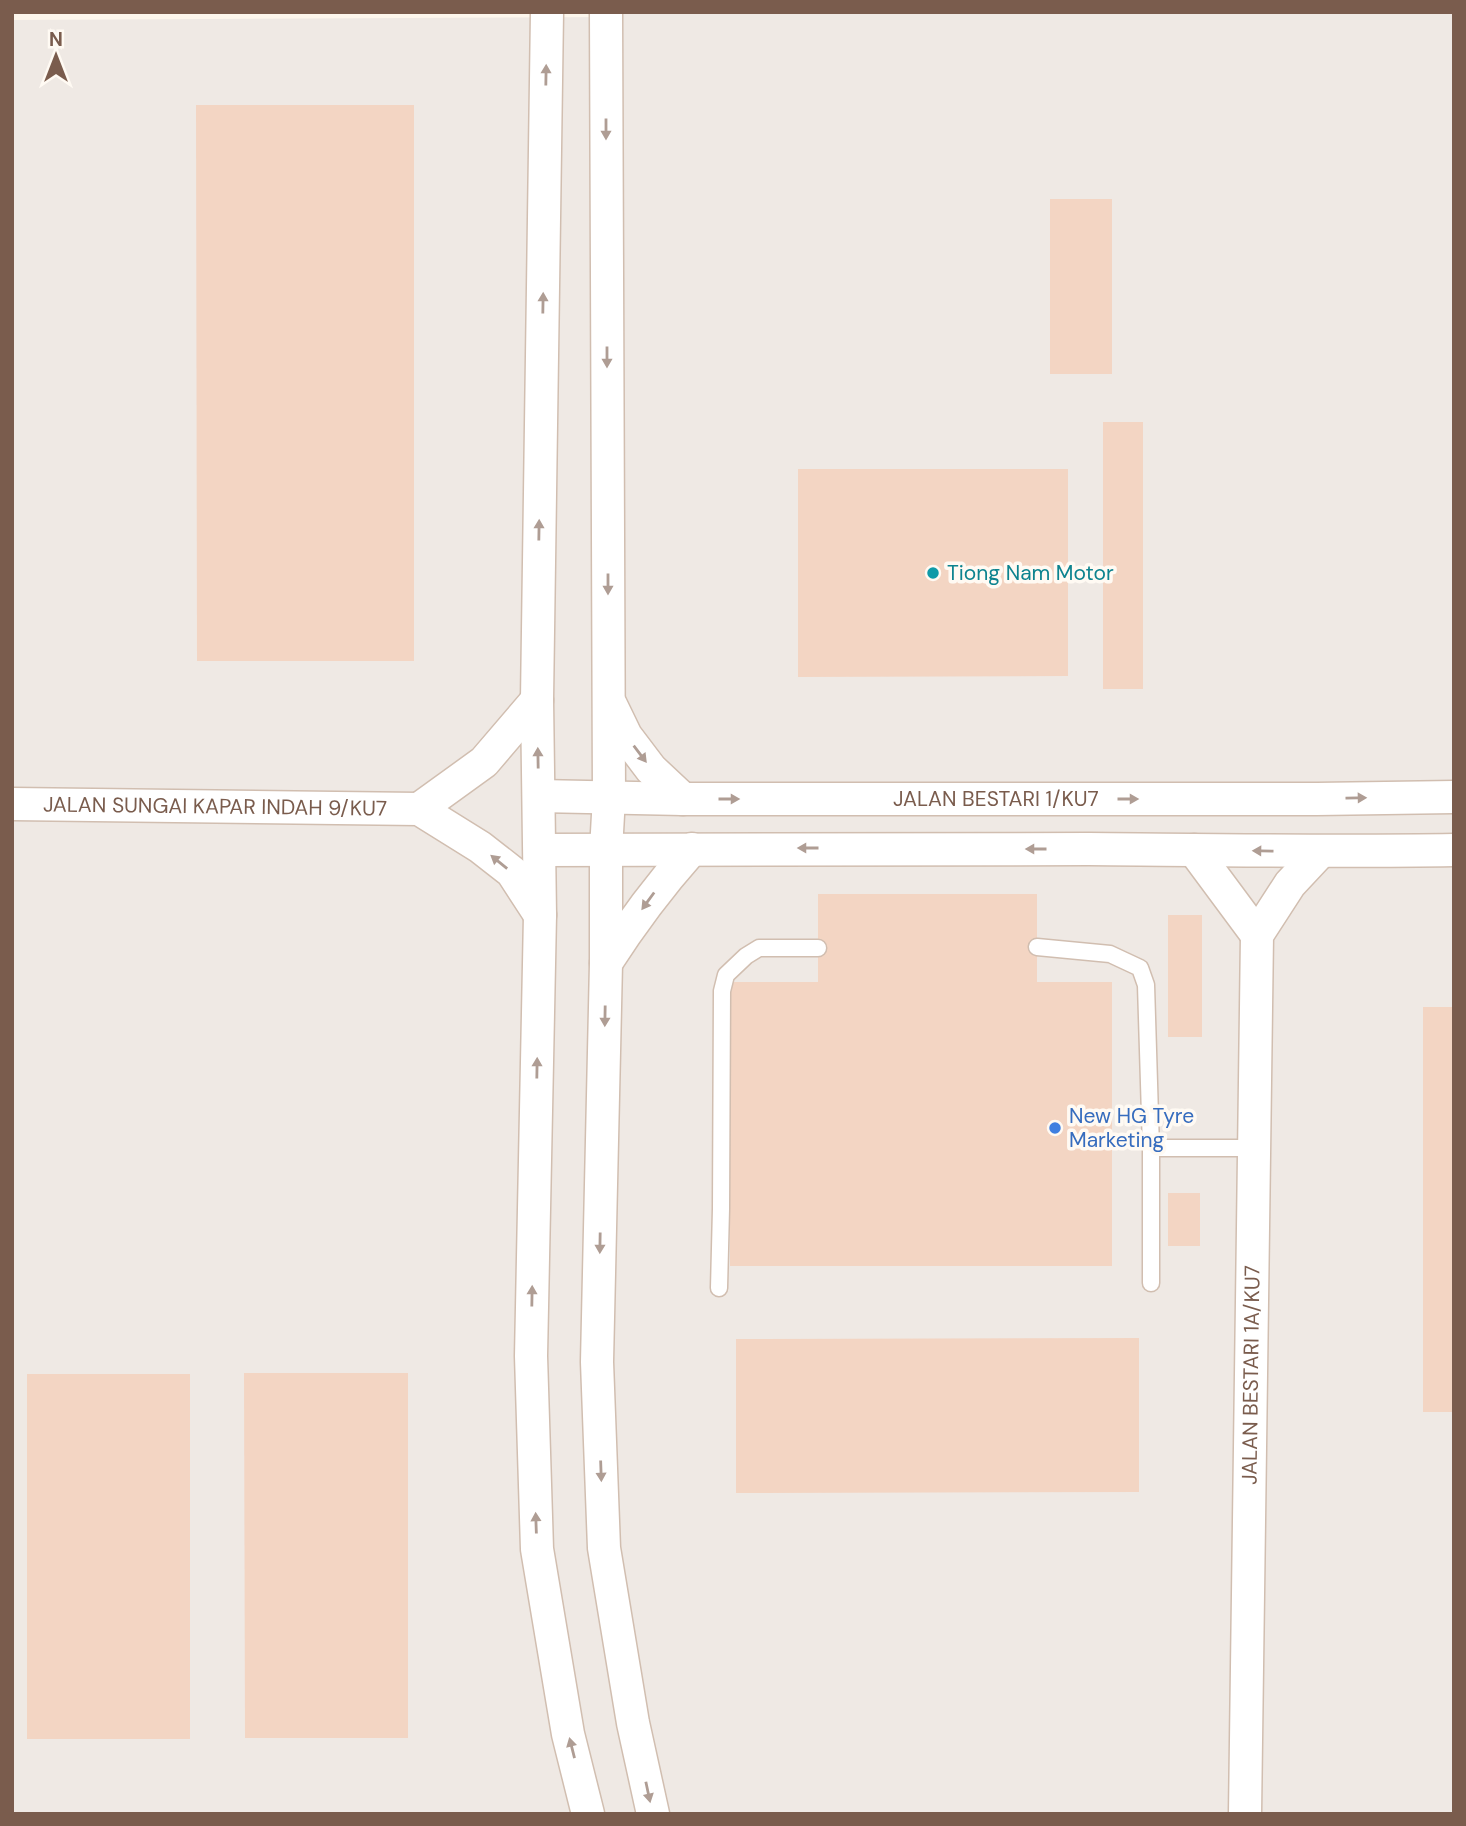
<svg xmlns="http://www.w3.org/2000/svg" width="1466" height="1826" viewBox="0 0 1466 1826" font-family="'DM Sans',sans-serif">
  <style>
    .industrial { fill: #efe9e4 }
    .building { fill: #f3d5c3 }
    .lines { fill: none; stroke-linecap: round; stroke-linejoin: round }
    .lane-casing { stroke: #d1beb0; stroke-width: 19 }
    .street-casing { stroke: #d1beb0; stroke-width: 35 }
    .lane { stroke: #fff; stroke-width: 16 }
    .street { stroke: #fff; stroke-width: 32 }
    .oneway { fill: #af9d94 }
    .culture-dot { fill: #0f9aa8; stroke: #fffaf3; stroke-width: 2.5 }
    .shop-dot { fill: #3f7fe0; stroke: #fffaf3; stroke-width: 2.5 }
    .labels { text-anchor: middle; dominant-baseline: central; stroke-width: 7; stroke-linejoin: round; paint-order: stroke }
    .culture-label { font-size: 21px; fill: #0d838f; stroke: #fffaf3; text-anchor: start }
    .street-label { font-size: 21px; fill: #7a5c4d; stroke: #fffaf3 }
    .shop-label { font-size: 21px; fill: #366cbe; stroke: #fffaf3; text-anchor: start }
  </style>
  <rect width="100%" height="100%" fill="#fdf6ec"/>
  <polygon class="industrial" points="609,12 1454,12 1454,1814 12,1814 12,20 608,17"/>
  <g class="building">
    <polygon points="196,105 414,105 414,661 197,661"/>
    <rect x="1050" y="199" width="62" height="175"/>
    <rect x="1103" y="422" width="40" height="267"/>
    <polygon points="798,469 1068,469 1068,676 798,677"/>
    <polygon points="818,894 1037,894 1037,982 1112,982 1112,1266 730,1266 730,982 818,982"/>
    <rect x="1168" y="915" width="34" height="122"/>
    <rect x="1423" y="1007" width="31" height="405"/>
    <rect x="1168" y="1193" width="32" height="53"/>
    <polygon points="1139,1338 1139,1492 736,1493 736,1339"/>
    <polygon points="244,1373 408,1373 408,1738 245,1738"/>
    <rect x="27" y="1374" width="163" height="365"/>
  </g>
  <g class="lines">
    <g class="lane-casing">
      <g id="lane">
        <polyline points="1037,947 1110,954 1140,968 1146,985 1151,1148 1253,1148"/>
        <polyline points="1151,1283 1151,1148"/>
        <polyline points="719,1288 721,1209 722,991 726,975 746,956 759,948 818,948"/>
      </g>
    </g>
    <g class="street-casing">
      <g id="street">
        <polyline points="547,12 537,700 540,915 531,1356 537,1549 568,1734 588,1814"/>
        <polyline points="606,12 609,797 606,850 606,963 597,1362 604,1548 633,1723 653,1814"/>
        <polyline points="611,705 626,736 651,769 683,799"/>
        <path id="s1" d="M539 796 683 799H1317L1454 797"/>
        <path id="s2" d="M12 804 419 809 480 847 512 872 540 915"/>
        <polyline points="419,809 484,762 537,700"/>
        <path d="M540 850C723 849 906 849 1089 849 1211 850 1332 852 1454 850"/>
        <polyline points="1194,850 1257,935"/>
        <path d="M606 963C632 922 660 885 692 849"/>
        <path id="s3" d="M1245 1814 1257 935 1290 884 1320 852"/>
      </g>
    </g>
    <use href="#lane" class="lane"/>
    <use href="#street" class="street"/>
  </g>
  <defs><path id="oneway-solid" d="M-6-.8H1V-3.2L6.5 0L1 3.2V.8H-6Z" transform="scale(1.75)"/></defs>
  <g class="oneway">
    <use href="#oneway-solid" transform="translate(546 75) rotate(-89)"/>
    <use href="#oneway-solid" transform="translate(606 129) rotate(90)"/>
    <use href="#oneway-solid" transform="translate(543 303) rotate(-89)"/>
    <use href="#oneway-solid" transform="translate(607 357) rotate(90)"/>
    <use href="#oneway-solid" transform="translate(539 530) rotate(-89)"/>
    <use href="#oneway-solid" transform="translate(608 584) rotate(90)"/>
    <use href="#oneway-solid" transform="translate(640 754) rotate(53)"/>
    <use href="#oneway-solid" transform="translate(538 758) rotate(-91)"/>
    <use href="#oneway-solid" transform="translate(1356 798) rotate(-1)"/>
    <use href="#oneway-solid" transform="translate(729 799)"/>
    <use href="#oneway-solid" transform="translate(1128 799)"/>
    <use href="#oneway-solid" transform="translate(808 848) rotate(-180)"/>
    <use href="#oneway-solid" transform="translate(1036 849) rotate(-180)"/>
    <use href="#oneway-solid" transform="translate(1263 851) rotate(-179)"/>
    <use href="#oneway-solid" transform="translate(499 862) rotate(-141)"/>
    <use href="#oneway-solid" transform="translate(648 901) rotate(126)"/>
    <use href="#oneway-solid" transform="translate(605 1016) rotate(91)"/>
    <use href="#oneway-solid" transform="translate(537 1068) rotate(-89)"/>
    <use href="#oneway-solid" transform="translate(600 1243) rotate(91)"/>
    <use href="#oneway-solid" transform="translate(532 1296) rotate(-89)"/>
    <use href="#oneway-solid" transform="translate(601 1471) rotate(88)"/>
    <use href="#oneway-solid" transform="translate(536 1523) rotate(-92)"/>
    <use href="#oneway-solid" transform="translate(572 1748) rotate(-104)"/>
    <use href="#oneway-solid" transform="translate(648 1792) rotate(78)"/>
  </g>
  <circle class="culture-dot" cx="933" cy="573" r="7"/>
  <circle class="shop-dot" cx="1055" cy="1128" r="7"/>
  <g class="labels">
    <g class="culture-label">
      <text x="947" y="573">Tiong Nam Motor</text>
    </g>
    <g class="street-label">
      <text stroke="none"><textPath href="#s1" startOffset="457">JALAN BESTARI 1/KU7</textPath></text>
      <text stroke="none"><textPath href="#s2" startOffset="203">JALAN SUNGAI KAPAR INDAH 9/KU7</textPath></text>
      <text stroke="none"><textPath href="#s3" startOffset="439">JALAN BESTARI 1A/KU7</textPath></text>
    </g>
    <g class="shop-label">
      <text x="1069" y="1116">New HG Tyre<tspan x="1069" dy="24">Marketing</tspan></text>
    </g>
  </g>
  <rect width="1466" height="1826" fill="none" stroke="#7a5c4d" stroke-width="28"/>
  <g transform="translate(56 56)" stroke="#fffaf3" stroke-width="5" paint-order="stroke">
  <path d="M0-5L12 26L0 18L-12 26Z" fill="#7a5c4d"/>
  <text y="-10" font-size="19" font-weight="bold" text-anchor="middle" fill="#7a5c4d">N</text>
  </g>
</svg>
